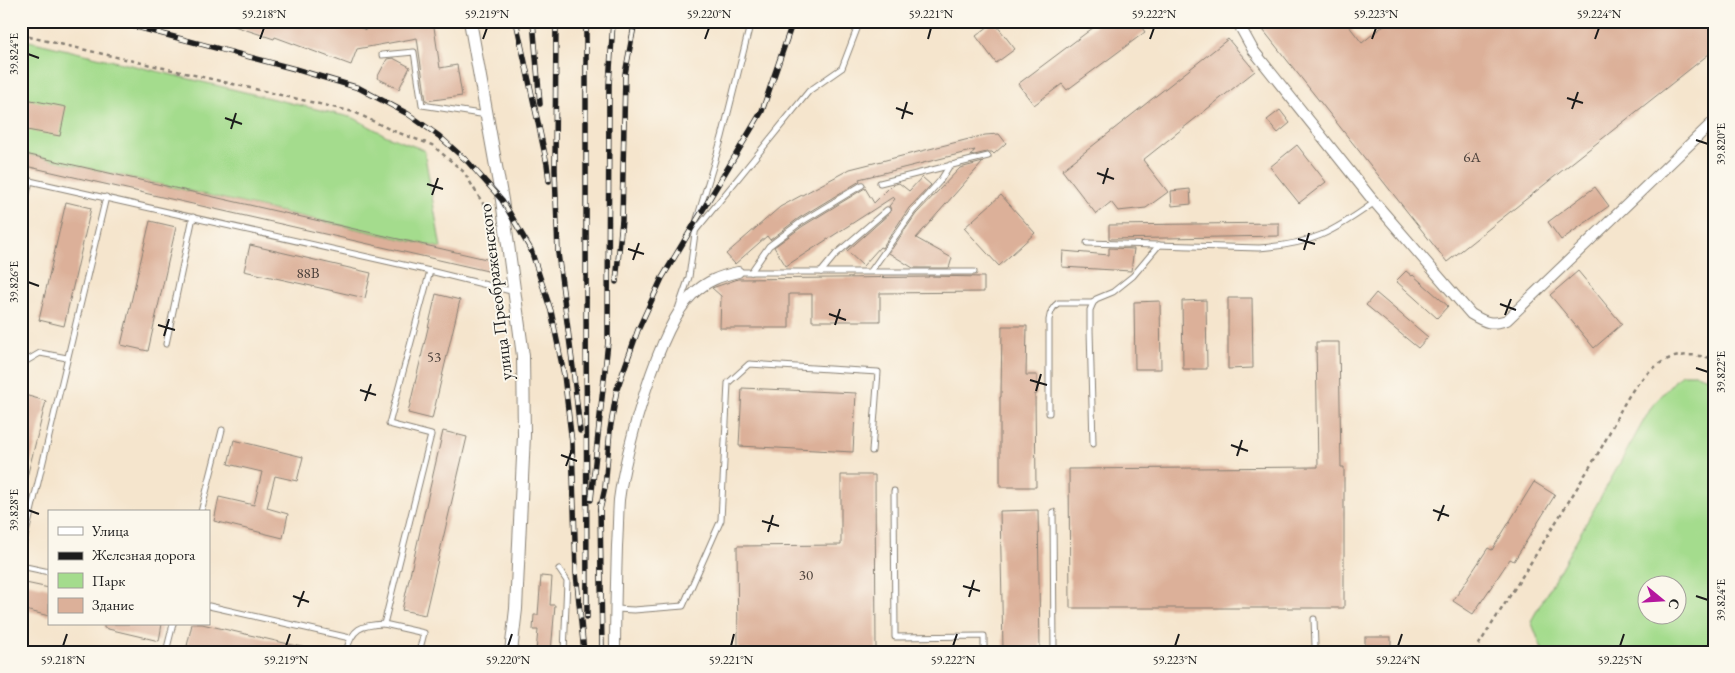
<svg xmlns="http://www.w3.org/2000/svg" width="1735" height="673" viewBox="0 0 1735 673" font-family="'EB Garamond',serif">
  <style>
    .green { fill: #a4dc8d; stroke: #607c54; fill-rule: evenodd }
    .building { fill: #dcb099 }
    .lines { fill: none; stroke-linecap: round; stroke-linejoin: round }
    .service-casing { stroke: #888074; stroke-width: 7 }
    .minor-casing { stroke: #888074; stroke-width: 12 }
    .tertiary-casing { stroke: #888074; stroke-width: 14 }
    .path { stroke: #888074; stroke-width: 2.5; stroke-dasharray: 4 4; stroke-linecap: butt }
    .service { stroke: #fff; stroke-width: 5 }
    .minor { stroke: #fff; stroke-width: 10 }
    .tertiary { stroke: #fff; stroke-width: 12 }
    .rail-casing { stroke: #1c1c1c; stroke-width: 5.5 }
    .rail { stroke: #fbf7ec; stroke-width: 4; stroke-dasharray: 11; stroke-linecap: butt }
    .ticks { fill: none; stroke: #1c1c1c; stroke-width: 2 }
    .labels { text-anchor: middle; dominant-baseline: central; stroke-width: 4; stroke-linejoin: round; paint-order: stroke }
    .number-label { font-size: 15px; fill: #4c413b }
    .street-label { font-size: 18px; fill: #1c1c1c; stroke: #fbf7ec }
    .neatline { fill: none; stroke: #1c1c1c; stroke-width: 2 }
    .ticks-label { font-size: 12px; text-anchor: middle; fill: #1c1c1c }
  </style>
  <rect width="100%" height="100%" fill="#fbf7ec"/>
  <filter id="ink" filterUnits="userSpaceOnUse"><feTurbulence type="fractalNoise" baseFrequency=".02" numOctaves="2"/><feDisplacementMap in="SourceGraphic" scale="10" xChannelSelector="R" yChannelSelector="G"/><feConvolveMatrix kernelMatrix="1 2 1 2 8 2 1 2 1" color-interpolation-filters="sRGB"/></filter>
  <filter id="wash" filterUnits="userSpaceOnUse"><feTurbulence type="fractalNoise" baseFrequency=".0096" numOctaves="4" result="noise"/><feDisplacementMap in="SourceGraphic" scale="20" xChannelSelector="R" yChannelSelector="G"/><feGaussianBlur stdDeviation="1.12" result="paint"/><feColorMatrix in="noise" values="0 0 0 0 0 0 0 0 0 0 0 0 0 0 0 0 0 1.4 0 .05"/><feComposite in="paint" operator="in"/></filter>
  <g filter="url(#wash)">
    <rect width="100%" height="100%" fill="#f5e5cd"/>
    <g class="green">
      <polygon points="21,39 354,118 387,136 424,150 441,248 21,153"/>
      <path d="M1681 374H1696L1714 380V652H1543L1531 621 1652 406ZM1648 586H1678V616H1648Z"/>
    </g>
    <g id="blocks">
      <g class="building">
        <polygon points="225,21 343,21 366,30 365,21 431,21 432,27 434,27 440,68 457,65 462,96 426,101 417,38 357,49 351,65 275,37 274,39 225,23"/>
        <polygon points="1102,21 1137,21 1145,32 1067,90 1062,84 1034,105 1018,84"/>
        <polygon points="1256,21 1345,21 1362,43 1389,21 1714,21 1714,50 1447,262"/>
        <polygon points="994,22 1015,49 996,63 976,36"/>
        <polygon points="1228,39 1255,71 1143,160 1168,192 1146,208 1118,211 1111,202 1096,214 1062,170"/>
        <polygon points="393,58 410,67 399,89 377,78 387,59"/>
        <polygon points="21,98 66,107 60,136 21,129"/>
        <polygon points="1280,110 1290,123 1278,133 1267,120"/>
        <polygon points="999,134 1006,143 994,154 992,152 987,152 970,156 975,150 859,179 860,181 799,218 770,240 767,236 735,264 726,254 780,207 850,169 985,135"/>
        <polygon points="1297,145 1326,182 1299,203 1270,167"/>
        <polygon points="21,153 495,261 492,272 21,165"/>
        <polygon points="983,162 916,238 952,258 949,268 913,268 889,253 916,214 960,168"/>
        <polygon points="922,177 931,185 909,208 882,248 880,247 863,266 847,251 890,213 891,209 889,206 895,199 893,197 786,266 774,247 803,226 865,188 874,203 892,185 899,183 909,191"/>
        <polygon points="1595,187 1609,206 1561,240 1548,222"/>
        <polygon points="1190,189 1191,204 1172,206 1171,191"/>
        <polygon points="1001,195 1035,233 999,266 964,228"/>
        <polygon points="66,202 91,208 64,326 39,320"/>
        <polygon points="150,221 176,227 148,351 121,345"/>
        <polygon points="1279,223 1279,236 1109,239 1109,225"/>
        <polygon points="250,245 371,273 365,298 244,271"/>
        <polygon points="1109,248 1134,249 1131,271 1062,267 1063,251 1109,255"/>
        <polygon points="1406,271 1412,276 1413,275 1448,306 1437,318 1396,281"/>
        <polygon points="1578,271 1622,324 1594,348 1550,295"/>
        <polygon points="928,276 984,277 984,292 880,293 880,321 812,321 812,294 789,294 789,328 720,328 721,296 712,288 738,279 929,277"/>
        <polygon points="1376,293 1428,337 1418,348 1366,305"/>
        <polygon points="436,294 460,300 432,419 408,413"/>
        <polygon points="1228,298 1252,298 1253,368 1228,369"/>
        <polygon points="1206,300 1207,369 1183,369 1182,301"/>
        <polygon points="1160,301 1161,369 1135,369 1134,302"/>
        <polygon points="1002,326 1027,326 1026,375 1037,375 1037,394 1035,394 1036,487 1000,487 1000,397 1001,397"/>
        <polygon points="1316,342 1339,342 1341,467 1344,467 1344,608 1070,608 1069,469 1318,467"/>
        <polygon points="742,388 856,393 853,452 739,446"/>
        <polygon points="21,394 46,401 25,485 21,485"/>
        <polygon points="443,431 467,437 425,615 402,610"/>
        <polygon points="234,440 303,457 297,481 275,476 267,508 288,514 283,538 214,521 219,497 254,505 262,472 228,464"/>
        <polygon points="841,475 875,475 876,652 852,652 852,649 738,650 737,546 841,545"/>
        <polygon points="1534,482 1555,495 1514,561 1510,559 1473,614 1453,601 1488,548 1492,550"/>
        <polygon points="1038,510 1040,649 1003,649 1000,511"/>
        <polygon points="541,576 552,577 550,605 555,605 551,652 536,652 538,630 533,630 534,615 538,615"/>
        <polygon points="21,582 49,588 49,616 21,609"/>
        <polygon points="104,624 162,624 159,641 104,628"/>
        <polygon points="192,624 202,624 306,648 306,652 213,652 187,646"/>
        <rect x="1365" y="637" width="26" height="15"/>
      </g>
    </g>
  </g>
  <g filter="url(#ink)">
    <use href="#blocks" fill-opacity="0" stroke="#888074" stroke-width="1"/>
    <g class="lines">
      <g class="service-casing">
        <g id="service">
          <polyline points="382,55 414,52 422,105 487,115"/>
          <polyline points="21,179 430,271 515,292"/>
          <polyline points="880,183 988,156"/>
          <polyline points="21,217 30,181"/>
          <polyline points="696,230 809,91 842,68 860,21"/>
          <path d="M1087 243 1259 248C1312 244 1332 233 1375 202"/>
          <polyline points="871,271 913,211 940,181 950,165"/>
          <polyline points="738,272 974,272"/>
          <polyline points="751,272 769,246 801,222 862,185"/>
          <polyline points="821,272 836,254 887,210"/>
          <polyline points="679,306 689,277 697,219 722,137 751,21"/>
          <polyline points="166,344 193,217"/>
          <polyline points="21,364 40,353 67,358"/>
          <path d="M1049 413V320C1050 313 1052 307 1058 303H1093"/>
          <polyline points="1093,444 1090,330 1090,310 1093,303 1096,299 1113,292 1133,276 1159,245"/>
          <polyline points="894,491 895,637 984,636 984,652"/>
          <polyline points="201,512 222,430"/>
          <polyline points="1053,512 1054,652"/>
          <polyline points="21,554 106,197"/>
          <polyline points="21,566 49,572"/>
          <polyline points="559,569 567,581 564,652"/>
          <polyline points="209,606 350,638"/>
          <polyline points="616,609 634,610 683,606 721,520 728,383 749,364 878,372 872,451"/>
          <polyline points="384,624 424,633 419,652"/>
          <polyline points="166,652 173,624"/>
          <path d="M346 652C352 628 361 625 384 624L431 435 389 424 430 271"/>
          <polyline points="1314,652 1315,646 1314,619"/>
        </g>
      </g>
      <g class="minor-casing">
        <g id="minor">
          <path d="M1237 21 1253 50 1371 198 1471 314C1486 323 1491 325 1507 320L1714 121"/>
          <path d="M615 652C615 616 616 581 617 546 618 531 618 515 619 500 625 452 658 328 692 295 706 281 720 276 738 272"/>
        </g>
      </g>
      <g class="tertiary-casing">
        <polyline id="tertiary" points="470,21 502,200 523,356 524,435 516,609 511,652"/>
      </g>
      <g class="path">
        <polyline points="21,35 354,112 391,130 432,145 464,172 485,207 491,209"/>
        <path d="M1474 652C1516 587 1557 521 1597 455 1618 421 1626 385 1662 362 1677 353 1698 354 1714 359"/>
      </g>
      <use href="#service" class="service"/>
      <use href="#minor" class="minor"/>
      <use href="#tertiary" class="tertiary"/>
      <g class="rail-casing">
        <g id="rail">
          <polyline points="114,21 295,69 359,88 408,114 439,136 468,162 502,200 531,250 551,311 564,375 572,443 576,573 584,652"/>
          <polyline points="516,21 547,164 549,181"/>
          <polyline points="533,21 540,104"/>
          <polyline points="556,21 555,170 558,253 573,368 580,431"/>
          <path d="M586 21C587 220 585 418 587 617"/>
          <polyline points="616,282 622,220 625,74 635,21"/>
          <polyline points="591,500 608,342 609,85 613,21"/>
          <polyline points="600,504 602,652"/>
          <polyline points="600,510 605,488 610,430 617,389 638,330 662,278 762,111 793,21"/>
        </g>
      </g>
      <use href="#rail" class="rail"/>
    </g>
  </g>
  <path class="ticks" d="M260 39 264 28M483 39 487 28M705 39 709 28M928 39 931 28M1150 39 1154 28M1372 39 1376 28M1595 39 1599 28M28 54 39 58M1567 98 1583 103M896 108 913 114M1572 109 1578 92M225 118 242 124M902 119 907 102M231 129 236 113M1696 140 1708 144M1097 173 1114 179M427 184 443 189M1103 184 1108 168M432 195 438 178M1298 239 1315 244M628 249 644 254M1304 250 1309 233M633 260 639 243M28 282 39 286M1500 304 1516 310M829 314 846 320M1505 315 1511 299M158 325 175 330M835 325 840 309M164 336 169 319M1696 368 1708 372M1030 380 1047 385M360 390 376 395M1036 391 1041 374M365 401 371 384M1231 445 1248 451M561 455 577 461M1237 456 1242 440M566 466 572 450M28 510 39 514M1433 510 1449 516M762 521 779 526M1438 521 1444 505M768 532 773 515M963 586 980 591M293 596 309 602M1696 596 1708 600M969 597 974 580M298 607 304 591M63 646 67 634M286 646 290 634M508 646 512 634M731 646 734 634M953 646 957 634M1175 646 1179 634M1398 646 1402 634M1620 646 1624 634"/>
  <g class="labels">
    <g class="number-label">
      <text x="1472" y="156">6А</text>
      <text x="308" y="272">88В</text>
      <text x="434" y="356">53</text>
      <text x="806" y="574">30</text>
    </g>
    <g class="street-label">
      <text transform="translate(495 292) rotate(-97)">улица Преображенского</text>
    </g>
  </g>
  <rect width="1735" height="673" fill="none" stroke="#fbf7ec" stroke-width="55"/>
  <rect x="48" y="510" width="162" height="115" fill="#fbf7ec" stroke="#a29f99"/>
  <rect x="58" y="527" width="25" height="8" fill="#ffffff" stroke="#a29f99"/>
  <text x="92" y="536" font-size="15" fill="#1c1c1c">Улица</text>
  <rect x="58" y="552" width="25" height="8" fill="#1c1c1c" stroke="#a29f99"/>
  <text x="92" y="560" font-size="15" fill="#1c1c1c">Железная дорога</text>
  <rect x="58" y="573" width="25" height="15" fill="#a4dc8d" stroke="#a29f99"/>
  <text x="92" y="586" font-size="15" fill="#1c1c1c">Парк</text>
  <rect x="58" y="598" width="25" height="15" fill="#dcb099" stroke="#a29f99"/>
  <text x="92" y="610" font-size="15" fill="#1c1c1c">Здание</text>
  <g transform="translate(1662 600) rotate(108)"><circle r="24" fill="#fbf7ec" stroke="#a29f99"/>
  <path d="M0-4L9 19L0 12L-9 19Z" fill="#b5179e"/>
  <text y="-8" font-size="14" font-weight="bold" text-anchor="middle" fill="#1c1c1c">С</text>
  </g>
  <rect x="28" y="28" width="1680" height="618" class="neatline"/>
  <g class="ticks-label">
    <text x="264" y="18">59.218°N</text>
    <text x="487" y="18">59.219°N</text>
    <text x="709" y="18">59.220°N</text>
    <text x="931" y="18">59.221°N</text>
    <text x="1154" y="18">59.222°N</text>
    <text x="1376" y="18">59.223°N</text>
    <text x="1599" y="18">59.224°N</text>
    <text transform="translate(14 54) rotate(-90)" y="4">39.824°E</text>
    <text transform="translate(1721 144) rotate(-90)" y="4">39.820°E</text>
    <text transform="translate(14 282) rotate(-90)" y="4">39.826°E</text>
    <text transform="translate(1721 372) rotate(-90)" y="4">39.822°E</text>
    <text transform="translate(14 510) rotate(-90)" y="4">39.828°E</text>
    <text transform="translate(1721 600) rotate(-90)" y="4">39.824°E</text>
    <text x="63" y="664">59.218°N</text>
    <text x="286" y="664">59.219°N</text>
    <text x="508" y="664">59.220°N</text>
    <text x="731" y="664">59.221°N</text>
    <text x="953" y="664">59.222°N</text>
    <text x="1175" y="664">59.223°N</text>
    <text x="1398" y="664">59.224°N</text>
    <text x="1620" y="664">59.225°N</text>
  </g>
</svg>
